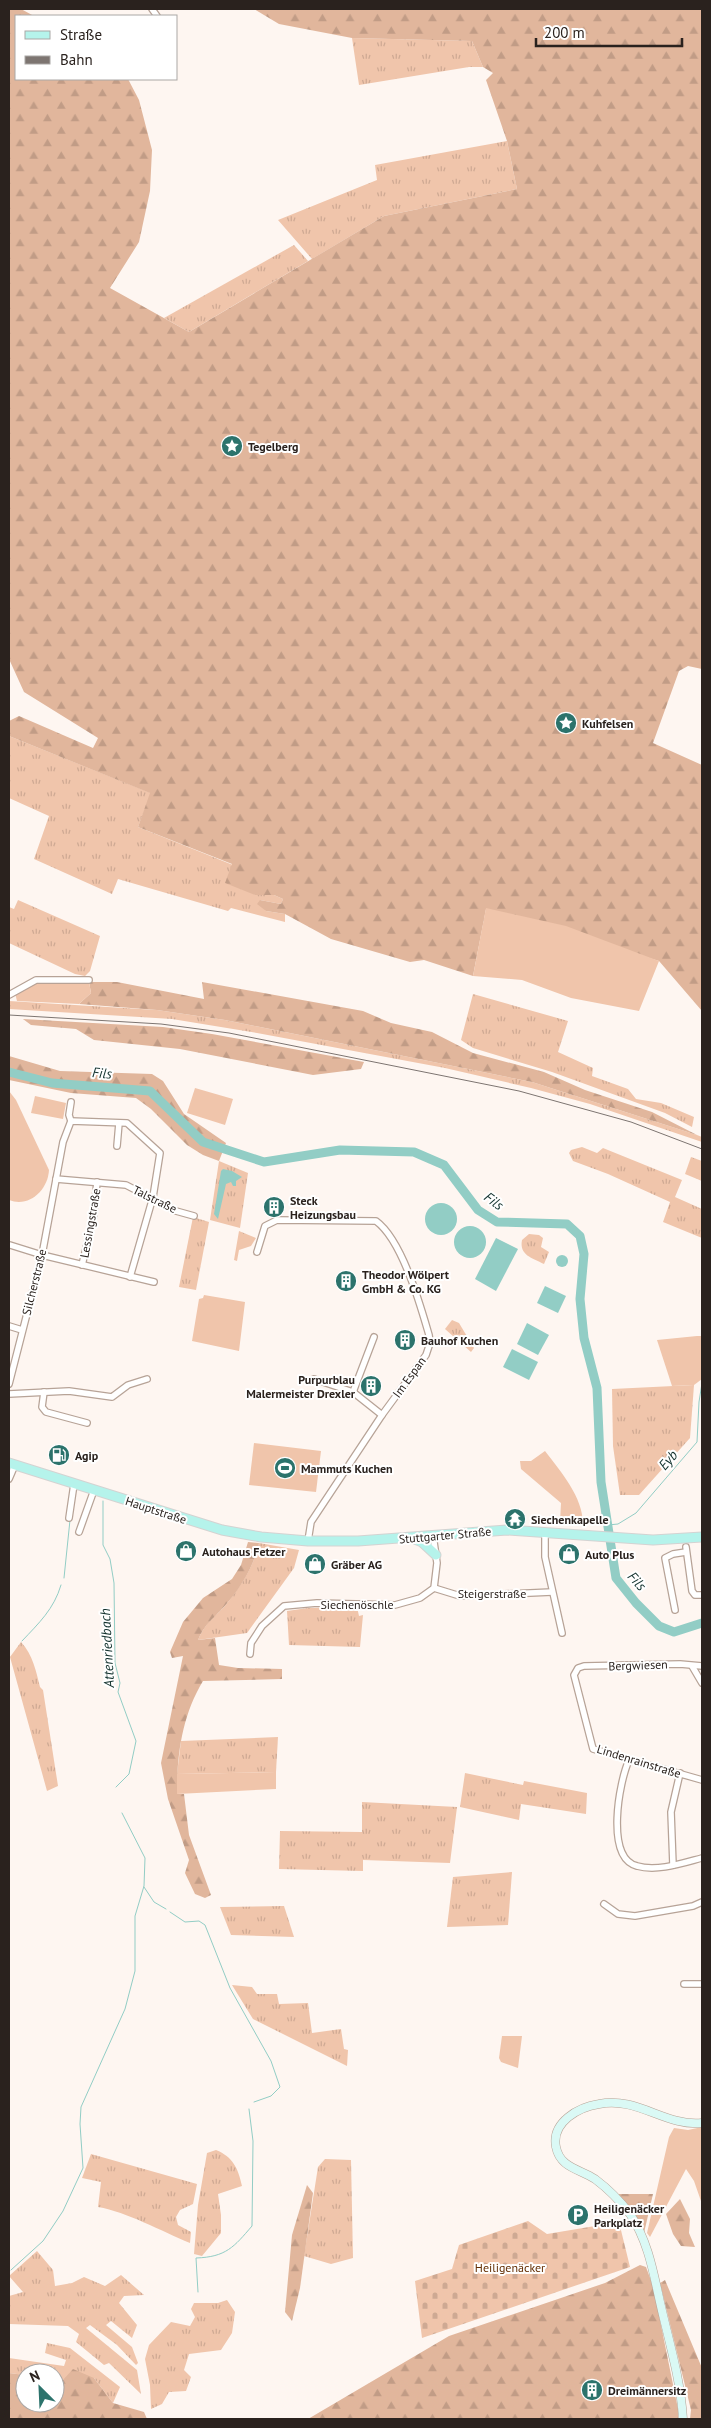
<svg xmlns="http://www.w3.org/2000/svg" width="711" height="2428" viewBox="0 0 711 2428" font-family="'PT Sans',sans-serif">
  <style>
    .grass { fill: url(#grass-tufts) }
    .forest { fill: url(#forest-firs) }
    .cemetery { fill: url(#cemetery-stones) }
    .garden { fill: #f0c5ab }
    .water { fill: #92cdc5 }
    .lines { fill: none; stroke-linecap: round; stroke-linejoin: round }
    .stream { stroke: #92cdc5; stroke-width: 1 }
    .river { stroke: #92cdc5; stroke-width: 9 }
    .street-casing { stroke: #b7a397; stroke-width: 8 }
    .secondary-casing { stroke: #b7a397; stroke-width: 9 }
    .primary-casing { stroke: #d4d3d2; stroke-width: 11 }
    .street { stroke: #fff; stroke-width: 5.5 }
    .secondary { stroke: #daf9f5; stroke-width: 8 }
    .primary { stroke: #b5f3eb; stroke-width: 9 }
    .rail { stroke: #7d7571; stroke-width: 1 }
    .labels { text-anchor: middle; dominant-baseline: central; stroke-width: 4; stroke-linejoin: round; paint-order: stroke }
    .poi-label { font-size: 12px; font-weight: bold; fill: #2a221e; stroke: #fff; text-anchor: start }
    .street-label { font-size: 12px; fill: #2a221e; stroke: #fff }
    .park-label { font-size: 12px; fill: #622d02; stroke: #fff }
    .water-label { font-size: 14px; font-style: italic; fill: #13322e; stroke: #fff }
  </style>
  <defs>
    <pattern id="grass-tufts" width="24" height="20" patternUnits="userSpaceOnUse" patternTransform="scale(1.25)"><rect width="24" height="20" fill="#f0c5ab"/><path d="M3 7l-1-3M5 7V3M7 7l1-3M15 17l-1-3M17 17v-4M19 17l1-3" fill="none" stroke="#cea993"/></pattern>
    <pattern id="forest-firs" width="22" height="20" patternUnits="userSpaceOnUse" patternTransform="scale(1.25)"><rect width="22" height="20" fill="#e1b69c"/><path d="M5 1l3.5 6h-7zM16 11l3.5 6h-7z" fill="#c19c86"/></pattern>
    <pattern id="cemetery-stones" width="16" height="16" patternUnits="userSpaceOnUse" patternTransform="scale(1.25)"><rect width="16" height="16" fill="#f0c5ab"/><path d="M2 7V4a2 2 0 0 1 4 0v3zM10 15v-3a2 2 0 0 1 4 0v3z" fill="#cea993"/></pattern>
  </defs>
  <rect width="100%" height="100%" fill="#fef6f1"/>
  <g class="grass">
    <polygon points="352,38 472,41 483,67 469,67 359,85"/>
    <polygon points="507,141 517,189 384,216 312,259 278,220 377,180 375,165"/>
    <polygon points="294,245 308,261 189,332 164,318"/>
    <polygon points="9,736 151,793 138,827 233,865 255,895 274,895 283,899 281,904 260,900 266,911 285,914 285,922 231,908 228,911 118,879 112,894 34,859 49,816 9,798"/>
    <polygon points="18,900 100,936 90,971 85,976 75,974 9,943 9,907 14,909"/>
    <polygon points="473,994 568,1021 558,1052 593,1068 592,1076 628,1089 636,1099 661,1103 694,1117 692,1127 665,1113 552,1072 473,1048 461,1040"/>
    <polygon points="9,1001 157,1010 225,1020 532,1082 697,1135 702,1137 702,1142 590,1104 531,1088 445,1068 257,1033 172,1019 9,1009"/>
    <polygon points="582,1147 597,1153 603,1148 682,1180 675,1197 702,1209 702,1238 663,1222 670,1202 608,1174 573,1161 569,1153 571,1150"/>
    <polygon points="691,1157 702,1161 702,1181 685,1174"/>
    <polygon points="219,1161 248,1173 240,1228 210,1220"/>
    <polygon points="193,1217 209,1222 196,1290 179,1287"/>
    <polygon points="239,1231 256,1238 251,1246 239,1250 237,1261 234,1260"/>
    <path d="M529 1234 539 1235 543 1238 541 1247 549 1252 544 1264C532 1258 519 1255 522 1240Z"/>
    <polygon points="452,1320 459,1323 474,1348 471,1352 445,1329"/>
    <polygon points="694,1385 690,1438 639,1495 620,1495 613,1446 612,1389"/>
    <path d="M259 1543 299 1550 294 1568 247 1633 198 1640C206 1622 211 1621 224 1607 239 1589 254 1567 259 1543Z"/>
    <polygon points="357,1607 359,1616 363,1615 360,1647 289,1645 287,1611 308,1608"/>
    <path d="M21 1642C33 1655 36 1671 40 1687L43 1690 58 1786 47 1791 10 1657Z"/>
    <polygon points="278,1737 276,1772 177,1774 181,1741"/>
    <polygon points="465,1773 523,1785 524,1781 587,1793 586,1814 521,1804 519,1820 460,1807"/>
    <polygon points="362,1802 457,1807 450,1863 363,1860 363,1871 279,1869 280,1831 362,1832"/>
    <polygon points="512,1872 508,1925 447,1927 453,1877"/>
    <polygon points="284,1906 294,1937 231,1935 220,1907"/>
    <polygon points="232,1985 252,1987 257,1994 277,1994 279,2004 308,2003 312,2033 341,2029 344,2049 348,2050 347,2066 253,2019"/>
    <path d="M216 2150C233 2157 238 2168 242 2186L218 2194 221 2215V2233L202 2256 194 2254 198 2205 207 2153Z"/>
    <path d="M91 2154 197 2184 193 2204 180 2210 176 2217 178 2225 191 2232 190 2243C161 2231 127 2212 98 2207L101 2182 82 2178Z"/>
    <polygon points="325,2159 351,2160 353,2258 331,2264 304,2256 318,2167"/>
    <polygon points="37,2251 53,2270 55,2286 72,2283 84,2277 105,2286 121,2275 144,2295 124,2296 119,2303 137,2325 132,2338 111,2321 106,2325 132,2347 138,2363 136,2365 117,2345 90,2325 86,2328 137,2370 141,2394 109,2363 104,2365 76,2342 79,2334 68,2326 9,2324 9,2296 23,2292 9,2276"/>
    <polygon points="227,2300 235,2312 232,2333 221,2350 189,2354 184,2370 191,2377 186,2391 169,2392 162,2404 151,2409 150,2385 145,2359 149,2345 171,2322 190,2326 195,2317 191,2309 194,2303 218,2303"/>
    <polygon points="47,2343 70,2348 120,2387 113,2403 94,2378 55,2380 55,2373 25,2373 25,2375 9,2373 9,2358 64,2366 66,2360 45,2353"/>
  </g>
  <g class="forest">
    <polygon points="9,9 21,9 34,16 16,16 16,79 128,79 139,100 152,150 150,191 139,242 110,288 189,332 384,216 517,189 507,141 486,80 493,73 483,67 472,41 352,38 279,24 254,9 702,9 702,669 688,666 679,671 653,743 702,765 702,1011 659,961 486,909 473,976 424,960 410,962 331,939 285,914 266,911 257,904 260,900 281,904 283,899 274,895 255,895 225,883 232,864 138,827 150,793 9,736 9,721 19,716 93,748 98,738 24,692 9,659"/>
    <polygon points="89,982 117,982 204,999 202,982 363,1011 391,1023 432,1032 473,1053 544,1072 585,1090 652,1112 697,1135 532,1082 225,1020 157,1010 79,1004 91,993"/>
    <polygon points="23,1019 163,1027 212,1034 364,1062 361,1069 313,1075 180,1049 94,1040 76,1029 31,1025"/>
    <polygon points="9,1056 60,1071 152,1074 163,1081 184,1114 226,1143 219,1161 203,1155 187,1145 151,1109 136,1098 71,1093 9,1080"/>
    <path d="M248 1542 259 1543C254 1567 239 1591 222 1609 211 1621 205 1624 198 1640L215 1638 219 1665 238 1668 282 1669V1679L203 1681C182 1716 177 1754 177 1794H184L189 1835 211 1895 205 1898 195 1894 185 1873 189 1860 168 1799 161 1763 183 1656 172 1658 170 1652 183 1622 203 1598 232 1579 241 1565Z"/>
    <polygon points="307,2185 313,2193 300,2288 292,2321 285,2312 292,2235"/>
    <polygon points="615,2194 653,2194 644,2233"/>
    <polygon points="680,2199 690,2219 689,2233 695,2247 681,2246 673,2234 666,2214"/>
    <polygon points="640,2265 646,2267 653,2286 678,2409 678,2419 308,2419 449,2336 605,2283"/>
    <polygon points="665,2280 702,2368 702,2419 690,2419 691,2410 660,2283"/>
    <polygon points="73,2369 94,2378 113,2403 144,2412 147,2419 9,2419 9,2373 25,2375 25,2403 55,2403 55,2380 62,2381"/>
  </g>
  <polygon class="cemetery" points="528,2221 547,2234 619,2222 630,2267 422,2338 415,2281 452,2269 459,2245"/>
  <g class="garden">
    <polygon points="486,908 566,926 659,961 639,1011 571,998 522,980 473,976"/>
    <polygon points="35,982 89,982 91,993 79,1004 17,1001 15,993"/>
    <polygon points="195,1088 233,1099 225,1125 187,1113"/>
    <path d="M9 1091 16 1100 49 1170C48 1190 29 1208 9 1200Z"/>
    <polygon points="35,1096 66,1103 63,1119 31,1113"/>
    <polygon points="204,1295 245,1302 239,1351 192,1341 199,1299 203,1298"/>
    <polygon points="697,1336 702,1336 702,1379 694,1385 672,1386 657,1340"/>
    <polygon points="254,1443 321,1451 316,1492 249,1485"/>
    <path d="M545 1451C561 1472 583 1497 583 1524L560 1522 561 1503 521 1469 520 1461H531Z"/>
    <polygon points="276,1772 276,1789 177,1794 177,1774"/>
    <polygon points="502,2036 522,2036 518,2068 501,2062 499,2058"/>
    <polygon points="702,2127 702,2204 694,2181 686,2169 650,2237 647,2233 669,2137 674,2128 688,2130"/>
  </g>
  <g class="water">
    <polygon points="223,1169 232,1171 242,1177 236,1181 236,1186 233,1186 231,1182 226,1184 218,1219 214,1214 221,1171"/>
    <circle cx="441" cy="1219" r="16"/>
    <circle cx="470" cy="1242" r="16"/>
    <polygon points="496,1238 518,1249 496,1291 475,1279"/>
    <circle cx="562" cy="1261" r="6"/>
    <polygon points="545,1286 566,1296 558,1313 537,1303"/>
    <polygon points="527,1323 549,1335 538,1355 517,1344"/>
    <polygon points="512,1349 538,1362 529,1380 503,1367"/>
  </g>
  <g class="lines">
    <g class="stream">
      <polyline points="103,1501 103,1545 110,1559 114,1583 115,1663 120,1683 118,1692 136,1741 129,1774 116,1787"/>
      <polyline points="608,1525 618,1524 636,1513 697,1442 699,1402 702,1383"/>
      <polyline points="64,1578 70,1520"/>
      <path d="M22 1641C39 1623 54 1609 61 1585"/>
      <polyline points="144,1887 154,1902 166,1909"/>
      <polyline points="170,1912 185,1922 199,1921 205,1925 230,1988 271,2061 280,2087 271,2096 254,2102"/>
      <polyline points="11,2270 43,2241 63,2211 83,2168 80,2124 81,2107 125,2009 135,1971 135,1916 144,1886 145,1858 122,1813"/>
      <path d="M198 2292 196 2258C226 2257 234 2247 252 2226L253 2141 249 2109"/>
    </g>
    <polyline class="river" points="9,1072 52,1083 150,1091 203,1142 264,1162 340,1150 414,1152 444,1165 478,1210 497,1222 567,1224 580,1236 584,1254 580,1299 584,1338 597,1388 601,1482 616,1578 636,1603 659,1626 674,1632 702,1623"/>
    <g class="street-casing">
      <g id="street">
        <polyline points="152,9 157,16"/>
        <polyline points="9,995 36,980 89,980"/>
        <polyline points="71,1102 69,1115 71,1121"/>
        <polyline points="117,1146 119,1123"/>
        <polyline points="56,1179 126,1185 176,1211 194,1216"/>
        <polyline points="10,1245 42,1255 154,1282"/>
        <path d="M257 1252 265 1226 277 1220 376 1221C402 1240 420 1304 429 1335L430 1343 426 1355 382 1415 311 1522 308 1541"/>
        <polyline points="82,1265 93,1220 97,1182"/>
        <polyline points="9,1326 22,1330"/>
        <polyline points="314,1379 353,1392 382,1415"/>
        <polyline points="9,1384 42,1255 63,1142 71,1121 127,1123 160,1153 153,1197 130,1277"/>
        <polyline points="44,1392 42,1407 46,1412 87,1423"/>
        <polyline points="353,1392 374,1337"/>
        <polyline points="9,1394 69,1391 112,1397 128,1385 147,1379"/>
        <polyline points="9,1479 15,1465"/>
        <polyline points="69,1518 74,1484"/>
        <polyline points="79,1532 94,1490"/>
        <polyline points="545,1532 545,1557 562,1633"/>
        <polyline points="686,1547 692,1591 695,1595 702,1595"/>
        <polyline points="434,1588 460,1596 552,1592"/>
        <polyline points="675,1610 665,1558 673,1554 686,1552"/>
        <polyline points="250,1654 251,1643 262,1626 284,1606 317,1603 395,1605 420,1598 434,1588 437,1563 433,1535"/>
        <polyline points="692,1666 702,1683"/>
        <polyline points="702,1666 680,1664 584,1666 578,1668 574,1675 593,1749 702,1780"/>
        <path d="M629 1760C619 1782 605 1858 637 1866 657 1872 683 1863 702 1858"/>
        <polyline points="673,1865 671,1812 680,1773"/>
        <polyline points="604,1904 618,1914 635,1916 693,1906 702,1902"/>
        <polyline points="684,1984 702,1984"/>
      </g>
    </g>
    <g class="secondary-casing">
      <path id="secondary" d="M683 2419C681 2385 672 2352 664 2319 655 2284 651 2245 630 2214 621 2202 607 2188 595 2179 580 2169 560 2168 556 2147 551 2122 579 2107 599 2104 637 2096 666 2127 702 2123"/>
    </g>
    <g class="primary-casing">
      <g id="primary">
        <polyline points="9,1463 222,1530 261,1537 308,1541 358,1541 507,1530 653,1540 702,1537"/>
        <polyline points="412,1538 422,1542 436,1555"/>
      </g>
    </g>
    <use href="#street" class="street"/>
    <use href="#secondary" class="secondary"/>
    <use href="#primary" class="primary"/>
    <polyline class="rail" points="9,1015 161,1024 229,1033 519,1091 631,1122 702,1149"/>
  </g>
  <defs>
    <g id="sight-disc" transform="scale(1.125)"><circle r="9.5" fill="#2c736c" stroke="#fff"/><path d="M0-6L1.8-2.2L6-1.7L2.9 1.2L3.7 5.4L0 3.3L-3.7 5.4L-2.9 1.2L-6-1.7L-1.8-2.2Z" fill="#fff"/></g>
    <g id="building-disc" transform="scale(1.125)"><circle r="9.5" fill="#2c736c" stroke="#fff"/><path d="M-4-6H4V6H1V3H-1V6H-4ZM-2.5-4.3h1.7v1.8h-1.7ZM.8-4.3h1.7v1.8H.8ZM-2.5-1h1.7V.8h-1.7ZM.8-1h1.7V.8H.8Z" fill="#fff"/></g>
    <g id="fuel-disc" transform="scale(1.125)"><circle r="9.5" fill="#2c736c" stroke="#fff"/><path d="M-5.5-6h7V0h2V4h1.3V-2.5L3-4.5l.8-.8L6-3V5H2.5V1h-1V6h-7ZM-4.2-4.7v3.2H.2V-4.7Z" fill="#fff"/></g>
    <g id="stadium-disc" transform="scale(1.125)"><circle r="9.5" fill="#2c736c" stroke="#fff"/><path d="M0-5a6.5 5 0 1 0 0 10a6.5 5 0 1 0 0-10ZM-3.5-1.8h7v3.6h-7Z" fill="#fff"/></g>
    <g id="temple-disc" transform="scale(1.125)"><circle r="9.5" fill="#2c736c" stroke="#fff"/><path d="M0-6L5-2H3V0L6.5 2.5H4V6H1.5V3h-3V6H-4V2.5H-6.5L-3 0V-2H-5Z" fill="#fff"/></g>
    <g id="shop-disc" transform="scale(1.125)"><circle r="9.5" fill="#2c736c" stroke="#fff"/><path d="M-5-2.5h2.3a2.7 3.5 0 0 1 5.4 0H5L5.5 6h-11ZM-1.5-2.5h3a1.5 2.3 0 0 0-3 0Z" fill="#fff"/></g>
    <g id="parking-disc" transform="scale(1.125)"><circle r="9.5" fill="#2c736c" stroke="#fff"/><path d="M-3.5-5.5H1a3.5 3.5 0 0 1 0 7H-1V5.5H-3.5ZM-1-3.4V-.6H.8a1.4 1.4 0 0 0 0-2.8Z" fill="#fff"/></g>
  </defs>
  <g fill-rule="evenodd">
    <use href="#sight-disc" x="232" y="446"/>
    <use href="#sight-disc" x="566" y="723"/>
    <use href="#building-disc" x="274" y="1207"/>
    <use href="#building-disc" x="346" y="1281"/>
    <use href="#building-disc" x="405" y="1340"/>
    <use href="#building-disc" x="371" y="1386"/>
    <use href="#fuel-disc" x="59" y="1455"/>
    <use href="#stadium-disc" x="285" y="1468"/>
    <use href="#temple-disc" x="515" y="1519"/>
    <use href="#shop-disc" x="186" y="1551"/>
    <use href="#shop-disc" x="569" y="1554"/>
    <use href="#shop-disc" x="315" y="1564"/>
    <use href="#parking-disc" x="578" y="2215"/>
    <use href="#building-disc" x="592" y="2390"/>
  </g>
  <g class="labels">
    <g class="poi-label">
      <text x="248" y="446">Tegelberg</text>
      <text x="582" y="723">Kuhfelsen</text>
      <text x="290" y="1200">Steck<tspan x="290" dy="14">Heizungsbau</tspan></text>
      <text x="362" y="1274">Theodor Wölpert<tspan x="362" dy="14">GmbH &amp; Co. KG</tspan></text>
      <text x="421" y="1340">Bauhof Kuchen</text>
      <text x="355" y="1379" text-anchor="end">Purpurblau<tspan x="355" dy="14">Malermeister Drexler</tspan></text>
      <text x="75" y="1455">Agip</text>
      <text x="301" y="1468">Mammuts Kuchen</text>
      <text x="531" y="1519">Siechenkapelle</text>
      <text x="202" y="1551">Autohaus Fetzer</text>
      <text x="585" y="1554">Auto Plus</text>
      <text x="331" y="1564">Gräber AG</text>
      <text x="594" y="2208">Heiligenäcker<tspan x="594" dy="14">Parkplatz</tspan></text>
      <text x="608" y="2390">Dreimännersitz</text>
    </g>
    <g class="street-label">
      <text transform="translate(155 1199) rotate(26)">Talstraße</text>
      <text transform="translate(90 1223) rotate(-80)">Lessingstraße</text>
      <text transform="translate(34 1282) rotate(-76)">Silcherstraße</text>
      <text transform="translate(409 1377) rotate(-54)">Im Espan</text>
      <text transform="translate(156 1510) rotate(18)">Hauptstraße</text>
      <text transform="translate(445 1535) rotate(-5)">Stuttgarter Straße</text>
      <text x="492" y="1593">Steigerstraße</text>
      <text x="357" y="1604">Siechenöschle</text>
      <text transform="translate(638 1665) rotate(-2)">Bergwiesen</text>
      <text transform="translate(639 1761) rotate(17)">Lindenrainstraße</text>
    </g>
    <g class="park-label">
      <text x="510" y="2267">Heiligenäcker</text>
    </g>
    <g class="water-label">
      <text transform="translate(102 1073) rotate(5)">Fils</text>
      <text transform="translate(494 1201) rotate(37)">Fils</text>
      <text transform="translate(668 1460) rotate(-49)">Eyb</text>
      <text transform="translate(637 1581) rotate(48)">Fils</text>
      <text transform="translate(107 1648) rotate(-93)">Attenriedbach</text>
    </g>
  </g>
  <rect width="711" height="2428" fill="none" stroke="#2a221e" stroke-width="20"/>
  <rect x="15" y="15" width="162" height="65" fill="#ffffff" stroke="#aaa7a5"/>
  <rect x="25" y="31" width="25" height="8" fill="#b5f3eb" stroke="#aaa7a5"/>
  <text x="60" y="40" font-size="15" fill="#2a221e">Straße</text>
  <rect x="25" y="56" width="25" height="8" fill="#7d7571" stroke="#aaa7a5"/>
  <text x="60" y="65" font-size="15" fill="#2a221e">Bahn</text>
  <g transform="translate(40 2388) rotate(336)"><circle r="24" fill="#ffffff" stroke="#aaa7a5"/>
  <path d="M0-4L9 19L0 12L-9 19Z" fill="#2c736c"/>
  <text y="-8" font-size="14" font-weight="bold" text-anchor="middle" fill="#2a221e">N</text>
  </g>
  <path d="M536 38v8h146v-8" fill="none" stroke="#2a221e" stroke-width="2.5"/>
  <text x="544" y="38" font-size="15" fill="#2a221e" stroke="#ffffff" stroke-width="4" paint-order="stroke">200 m</text>
</svg>
